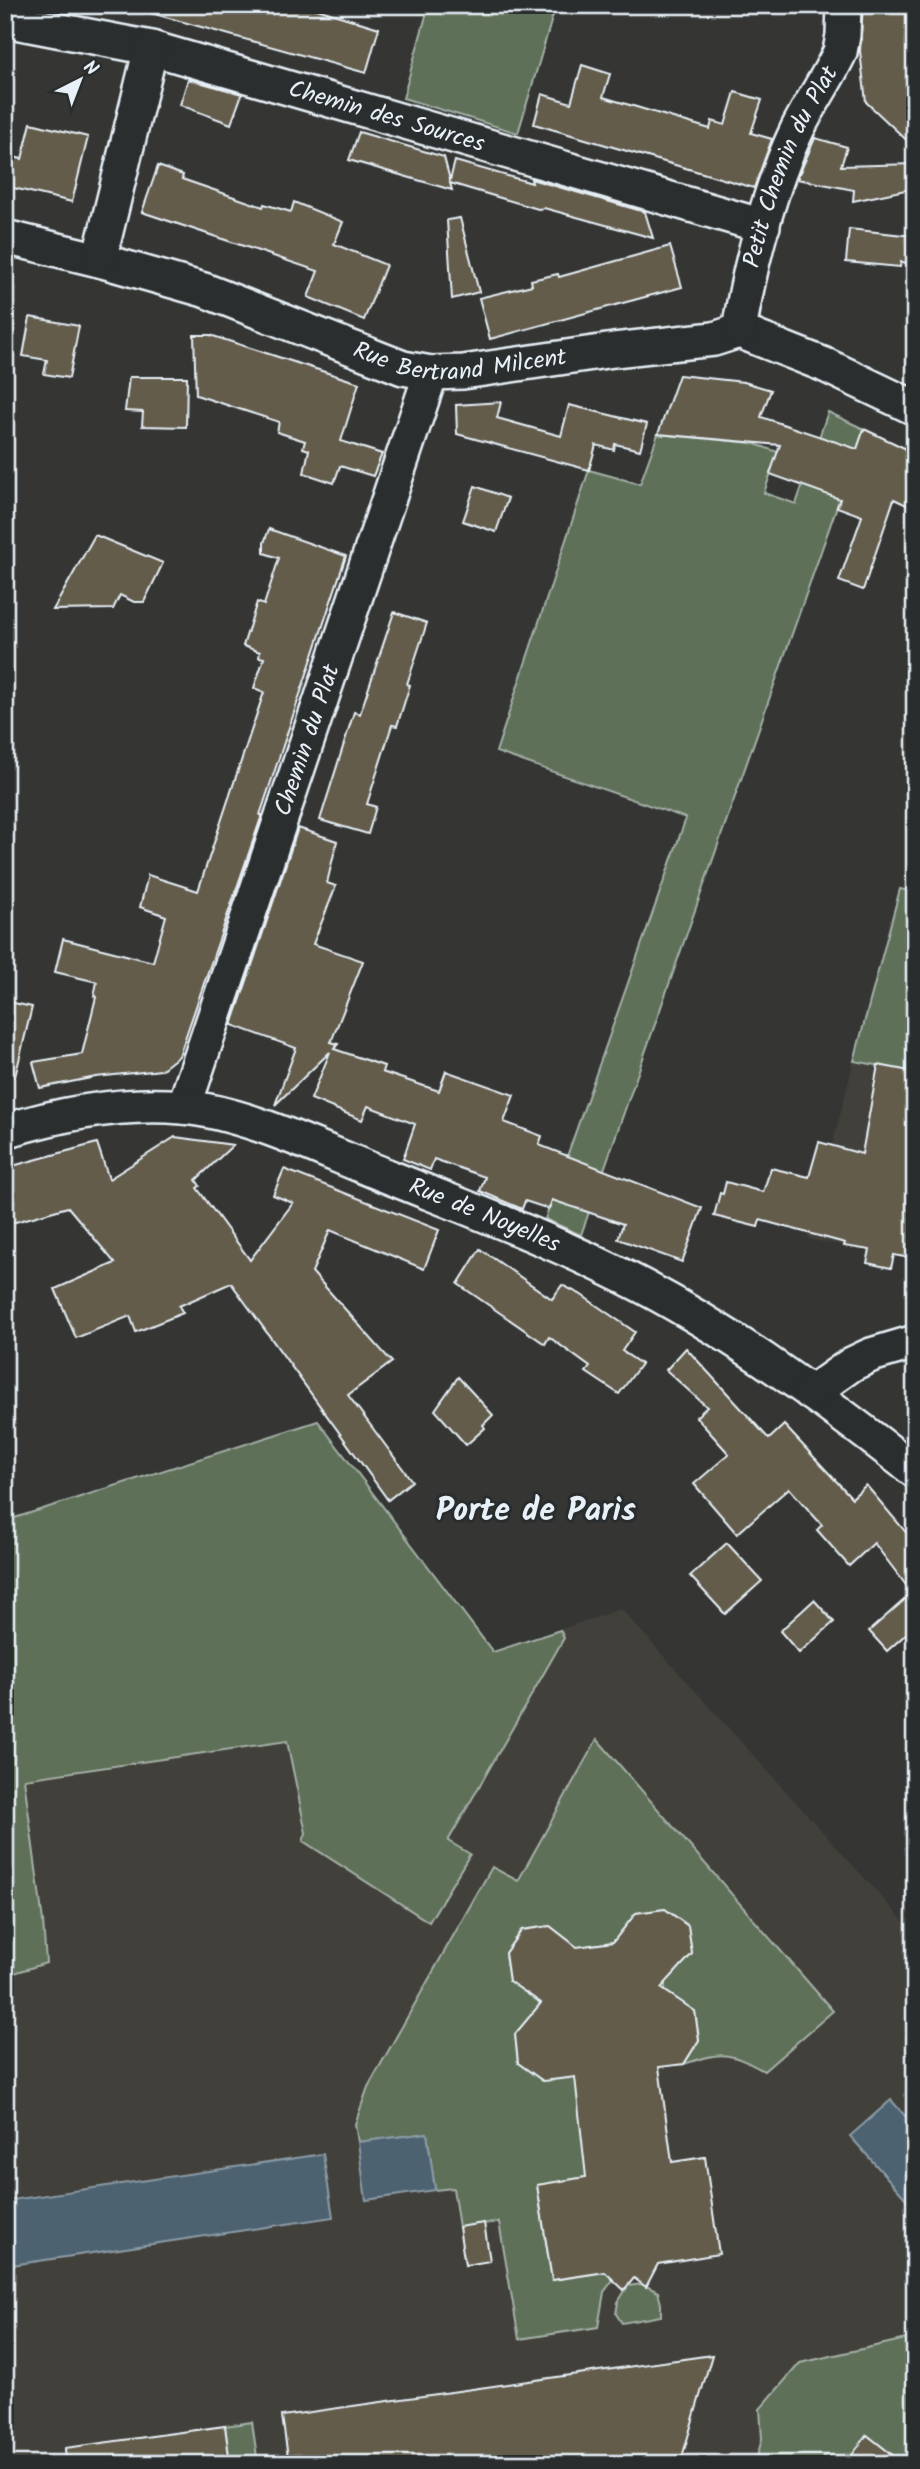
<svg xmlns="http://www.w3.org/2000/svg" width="920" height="2469" viewBox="0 0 920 2469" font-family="Kalam,sans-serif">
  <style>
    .built { fill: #43413b }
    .green { fill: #5f7058; stroke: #a4b0a8; stroke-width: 2 }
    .water { fill: #4d6270; stroke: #8b9ba6; stroke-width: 2 }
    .building { fill: #635b4b; stroke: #e8f1f8; stroke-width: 2 }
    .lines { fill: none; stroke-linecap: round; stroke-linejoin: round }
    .minor-casing { stroke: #e8f1f8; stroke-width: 38 }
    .minor { stroke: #2a2d2e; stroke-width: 33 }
    .labels { text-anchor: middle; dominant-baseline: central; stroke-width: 6; stroke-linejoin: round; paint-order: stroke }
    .street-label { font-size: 24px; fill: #e8f1f8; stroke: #2a2d2e }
    .district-label { font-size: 32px; font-weight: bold; fill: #e8f1f8; stroke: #2a2d2e }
  </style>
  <rect width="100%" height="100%" fill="#353634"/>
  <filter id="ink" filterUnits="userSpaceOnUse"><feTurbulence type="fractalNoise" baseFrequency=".0143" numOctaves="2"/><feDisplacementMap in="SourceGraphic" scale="14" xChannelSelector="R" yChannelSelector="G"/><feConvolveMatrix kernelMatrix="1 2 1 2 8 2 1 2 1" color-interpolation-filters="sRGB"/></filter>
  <g filter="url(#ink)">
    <g class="built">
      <polygon points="854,1061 878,1065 915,1259 808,1239"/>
      <polygon points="318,1421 493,1652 621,1609 915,1934 915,2464 5,2464 5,1521"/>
    </g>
    <g class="green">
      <polygon points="429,5 556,5 518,133 403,98"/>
      <polygon points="828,412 864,429 581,1235 545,1219 686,818 496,752 589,470 640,484 658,434 752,443 778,452 764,493 796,504"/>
      <polygon points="900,889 915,892 915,1072 854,1061"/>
      <polygon points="318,1421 493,1652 560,1630 564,1638 448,1841 470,1854 429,1922 303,1841 306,1833 287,1741 24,1779 43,1921 46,1963 5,1976 5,1521"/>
      <path d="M597 1739 833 2011 764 2071C729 2052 722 2051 684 2064L699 2040 695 2012 671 1995H666L664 1980 669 1979 692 1954 688 1925 665 1909 637 1913 619 1934 620 1941 572 1948 571 1942 550 1926 521 1930 505 1953 509 1981 532 1997H538L540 2012 533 2013 515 2034 518 2063 543 2081 570 2078 573 2065 593 2062 586 2177 537 2185 552 2280 619 2270V2272L604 2292 598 2327 519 2339 499 2222 459 2227 453 2188 435 2190 427 2133 358 2142 355 2124 368 2087 492 1867 518 1881Z"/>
      <polygon points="642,2284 658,2292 661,2304 661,2316 622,2323 616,2314 618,2302 628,2286"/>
      <polygon points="915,2337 915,2464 904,2464 867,2435 845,2464 832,2464 824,2457 818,2464 755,2464 762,2439 760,2409 800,2363"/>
      <polygon points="252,2422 258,2464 230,2464 225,2426"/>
    </g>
    <g class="water">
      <polygon points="891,2100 915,2127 915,2209 850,2136"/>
      <polygon points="427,2133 435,2190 366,2200 358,2142"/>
      <polygon points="323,2154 333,2217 5,2266 5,2201"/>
    </g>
    <g class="building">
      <polygon points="152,5 304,5 379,28 366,73 151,13"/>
      <polygon points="863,5 891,5 892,10 915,7 915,148 866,102 860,51"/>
      <polygon points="582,65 610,74 603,97 710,129 712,121 725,125 735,92 762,100 751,133 772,139 754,188 534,124 542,94 571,103"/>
      <polygon points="188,79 242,94 231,124 180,105"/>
      <polygon points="31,123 88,137 72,202 5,186 5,155 22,159"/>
      <polygon points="359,132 444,157 450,180 455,161 532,183 531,179 645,212 653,238 544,208 538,209 450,183 452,190 349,160"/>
      <polygon points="815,138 847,147 841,166 915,164 915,188 853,201 854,190 797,179"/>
      <polygon points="158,166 183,175 182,179 263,207 264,204 291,212 294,202 343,222 334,244 386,265 364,320 308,297 318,271 142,212"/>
      <polygon points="460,218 479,292 452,299 447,220"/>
      <polygon points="849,229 912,236 914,264 901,262 900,267 846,262"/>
      <polygon points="670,246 682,287 490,339 479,298 532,285 531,280 558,274 559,277"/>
      <polygon points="30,317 79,326 69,378 44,374 47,360 23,356"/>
      <polygon points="194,335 210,335 359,383 341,441 382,454 373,476 340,466 334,483 304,473 309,450 303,448 305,441 277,432 279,422 196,395"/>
      <polygon points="679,375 744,382 771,390 761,417 857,449 864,429 915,453 915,509 894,499 863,590 839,581 862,516 837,507 840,499 770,474 780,445 658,434"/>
      <polygon points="129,377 187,377 186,427 142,426 143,412 125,411"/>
      <polygon points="501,402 497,418 561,436 569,405 647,424 640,450 615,444 614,450 596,445 589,470 457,434 456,405"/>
      <polygon points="475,486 508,498 496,532 463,521"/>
      <polygon points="269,529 346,556 260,815 262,815 179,1056 161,1070 96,1077 40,1088 33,1062 82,1054 96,997 94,996 97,982 55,972 63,939 153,962 166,916 140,907 148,875 198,891 264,692 254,688 264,658 259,657 260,652 243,646 257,602 264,605 279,558 264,553 264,543"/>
      <polygon points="95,535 163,563 144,602 134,602 120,595 113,609 53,610"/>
      <polygon points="394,612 427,623 407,684 410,685 397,726 392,725 367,804 376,807 368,834 320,820 354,712 360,714"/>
      <polygon points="298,828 337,841 327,883 336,886 313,944 363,961 331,1042 338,1044 334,1049 384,1066 382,1072 439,1091 446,1071 514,1095 504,1122 542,1136 539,1145 702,1208 682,1262 618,1239 623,1224 552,1200 549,1209 525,1201 522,1209 480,1191 485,1177 434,1159 430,1170 403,1159 415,1124 368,1106 362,1120 311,1099 330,1052 275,1105 296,1048 232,1025"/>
      <polygon points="5,1001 32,1007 15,1077 5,1076"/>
      <polygon points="878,1065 915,1072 915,1259 894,1255 891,1268 867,1263 870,1250 844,1246 845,1243 760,1220 758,1227 714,1216 720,1193 723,1194 726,1182 763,1192 771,1168 809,1177 819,1142 862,1154"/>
      <polygon points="175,1137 233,1145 196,1180 200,1186 197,1188 250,1260 293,1203 273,1195 284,1169 439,1230 424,1269 330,1230 312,1272 392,1362 348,1395 412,1481 388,1500 231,1283 179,1306 183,1313 136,1332 130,1316 76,1338 55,1289 115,1263 68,1207 5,1225 5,1168 97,1143 109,1179"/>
      <polygon points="480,1249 552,1299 562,1285 580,1294 635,1332 622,1351 641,1364 619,1394 586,1372 590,1367 549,1337 545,1344 458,1284"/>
      <polygon points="686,1348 769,1439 784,1425 852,1498 866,1485 915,1543 915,1626 887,1651 869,1631 912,1593 874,1543 849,1566 817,1530 822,1525 789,1488 737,1534 694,1484 729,1454 696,1417 707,1407 666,1370"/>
      <polygon points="458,1377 493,1415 483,1425 485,1428 466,1445 435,1410"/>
      <polygon points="727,1543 762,1581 725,1614 690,1576"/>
      <polygon points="814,1600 834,1622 799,1653 780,1631"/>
      <polygon points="665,1909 688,1926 692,1954 661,1988 695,2011 699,2040 684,2064 659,2067 672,2162 705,2157 719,2254 658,2264 646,2287 634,2278 624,2290 605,2272 552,2280 537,2185 586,2177 575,2077 543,2081 518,2063 515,2034 541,2003 509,1981 505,1953 522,1930 550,1926 577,1947 613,1942 636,1913"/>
      <polygon points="484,2223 490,2261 465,2265 459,2227"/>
      <polygon points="712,2355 680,2464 289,2464 282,2416"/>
      <polygon points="225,2426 230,2464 66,2464 65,2448"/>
      <polygon points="867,2435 904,2464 845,2464"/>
    </g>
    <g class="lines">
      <g class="minor-casing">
        <g id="minor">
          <path id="s1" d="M5 20 151 48 763 226"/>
          <path id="s2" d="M5 237 99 260 204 290 403 368 431 373 463 372 614 350 714 339 739 331 825 365 915 408"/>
          <polyline points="99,260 151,48"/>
          <path id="s3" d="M739 331C749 268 770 185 798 128 811 102 828 78 840 52L843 35 844 5"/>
          <path id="s4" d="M184 1107 431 373"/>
          <path id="s5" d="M5 1131C63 1113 122 1102 182 1107 244 1112 319 1149 377 1172 466 1208 559 1242 644 1287 740 1338 829 1404 915 1471"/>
          <polyline points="811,1393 852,1364 871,1355 915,1342"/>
        </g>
      </g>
      <use href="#minor" class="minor"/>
    </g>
  </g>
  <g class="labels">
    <g class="street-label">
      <text stroke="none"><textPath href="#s1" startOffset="394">Chemin des Sources</textPath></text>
      <text stroke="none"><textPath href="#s3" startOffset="173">Petit Chemin du Plat</textPath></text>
      <text stroke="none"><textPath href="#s2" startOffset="476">Rue Bertrand Milcent</textPath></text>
      <text stroke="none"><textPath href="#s4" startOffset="387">Chemin du Plat</textPath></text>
      <text stroke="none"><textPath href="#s5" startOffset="502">Rue de Noyelles</textPath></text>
    </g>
    <g class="district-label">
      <text x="536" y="1511">Porte de Paris</text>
    </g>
  </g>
  <rect width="920" height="2469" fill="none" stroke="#2a2d2e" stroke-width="28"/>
  <rect x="14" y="14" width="892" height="2441" fill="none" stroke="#e8f1f8" stroke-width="2.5" filter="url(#ink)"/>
  <g transform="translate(80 80) rotate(42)" stroke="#2a2d2e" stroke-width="5" paint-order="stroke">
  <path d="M0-5L12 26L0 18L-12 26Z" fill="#e8f1f8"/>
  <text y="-10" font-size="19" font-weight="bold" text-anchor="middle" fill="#e8f1f8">N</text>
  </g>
</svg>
